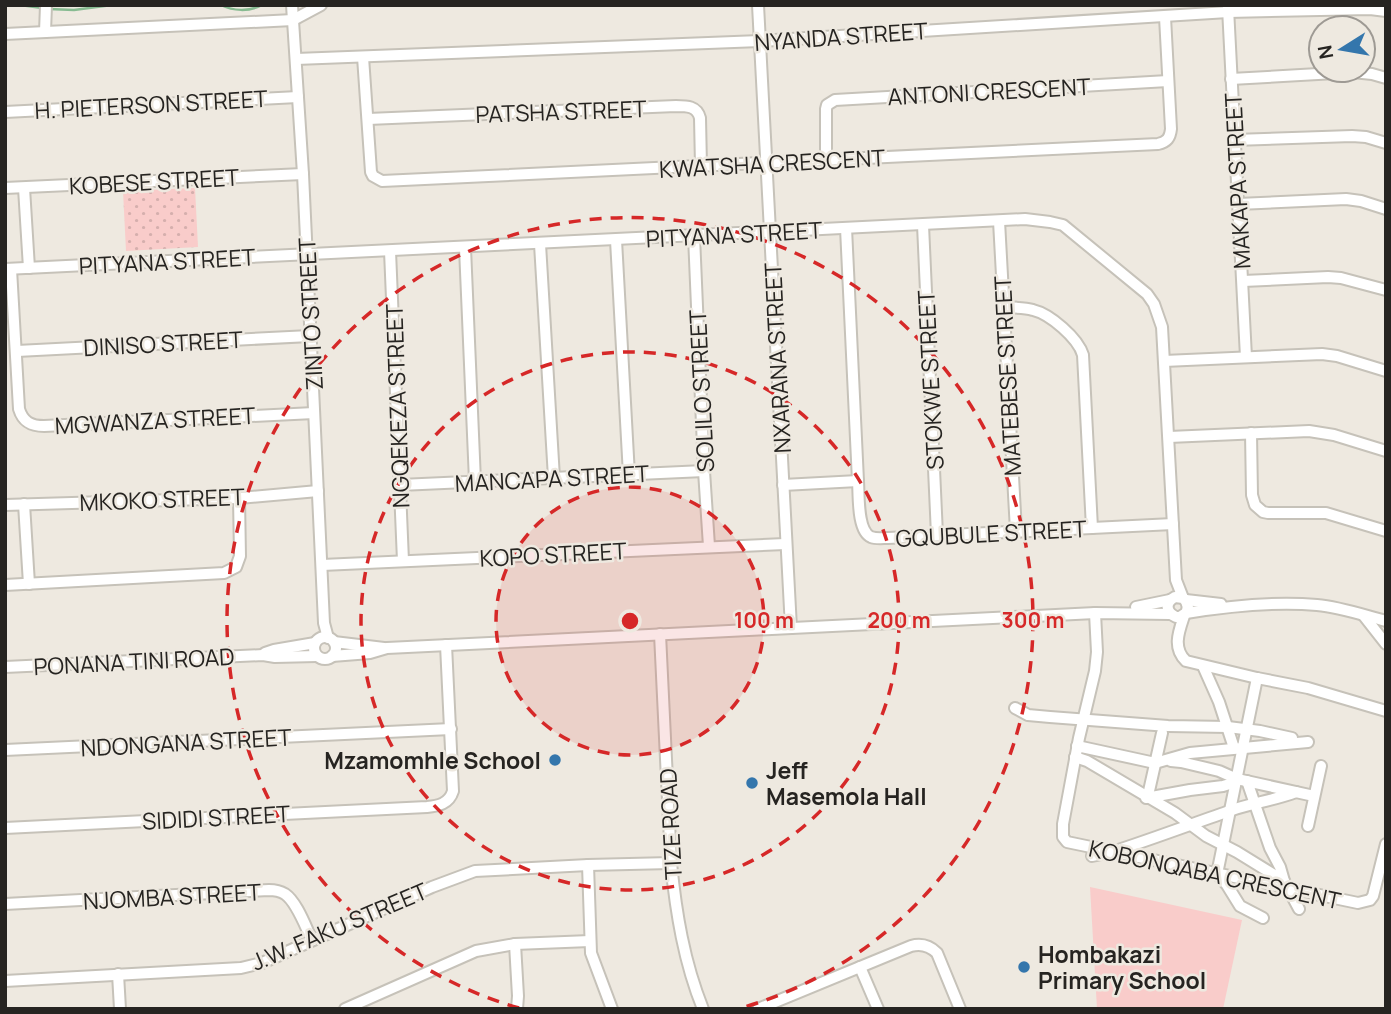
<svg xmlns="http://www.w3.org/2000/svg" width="1391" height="1014" viewBox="0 0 1391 1014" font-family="Manrope,sans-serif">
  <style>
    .grass { fill: #f9ccca }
    .park { fill: url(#park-dots) }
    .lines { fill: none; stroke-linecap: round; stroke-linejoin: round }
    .stream { stroke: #87bb91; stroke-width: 2.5 }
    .minor-casing { stroke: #c6c2b9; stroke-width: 14 }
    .minor { stroke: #fff; stroke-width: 10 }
    .ring { fill: none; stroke: #d62828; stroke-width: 3.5; stroke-dasharray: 12 9 }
    .poi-dot { fill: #3476ac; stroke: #eee9e0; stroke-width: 2.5 }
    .labels { text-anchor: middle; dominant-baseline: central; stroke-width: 5; stroke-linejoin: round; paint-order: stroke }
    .street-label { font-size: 23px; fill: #262421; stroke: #eee9e0 }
    .poi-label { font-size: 23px; font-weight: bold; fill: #262421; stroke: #eee9e0; text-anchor: start }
    .centre { fill: #d62828; stroke: #eee9e0; stroke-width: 3.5 }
    .ring-label { font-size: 21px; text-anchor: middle; font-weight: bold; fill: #d62828; stroke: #eee9e0; stroke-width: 5; stroke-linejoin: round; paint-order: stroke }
  </style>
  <defs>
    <pattern id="park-dots" width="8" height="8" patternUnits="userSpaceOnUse" patternTransform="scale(1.75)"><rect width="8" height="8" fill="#f9ccca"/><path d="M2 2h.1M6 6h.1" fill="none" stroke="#d5afad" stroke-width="1.8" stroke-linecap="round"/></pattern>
  </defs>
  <rect width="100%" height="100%" fill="#eee9e0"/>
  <polygon class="grass" points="1090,887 1242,920 1223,1009 1097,1009"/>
  <polygon class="park" points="195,188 198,247 126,251 123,191"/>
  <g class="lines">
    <g class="stream">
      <polyline points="20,5 42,8"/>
      <path d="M221 5C233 11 249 12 262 5"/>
      <polyline points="49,9 74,10 112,5"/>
    </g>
    <g class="minor-casing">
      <g id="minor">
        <polyline points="292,5 303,174 324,623 328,638"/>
        <polyline points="758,5 791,628"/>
        <polyline points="1228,8 1246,357"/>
        <polyline points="45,32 46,5"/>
        <polyline points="5,34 293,20 321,5"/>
        <path d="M363 57 371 172 373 176 382 181 1158 144C1167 142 1170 138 1171 129L1165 17"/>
        <polyline points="296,59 760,41 1228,12 1370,9 1386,11"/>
        <polyline points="1231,79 1353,72 1372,74 1386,78"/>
        <polyline points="5,112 298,97"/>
        <path d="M368 119 676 106C687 106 697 106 700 118L701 166"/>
        <polyline points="1234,140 1352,136 1366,137 1386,143"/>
        <polyline points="826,160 826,109 827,105 835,100 1168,81"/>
        <polyline points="5,188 303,174"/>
        <polyline points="24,188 29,268"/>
        <polyline points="1238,204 1346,199 1361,201 1386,209"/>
        <polyline points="999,221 1016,531"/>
        <polyline points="923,225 937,535"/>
        <path d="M846 228 858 481C859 495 857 531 871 537 876 539 883 538 888 538L1173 524"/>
        <polyline points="694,236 704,471 709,546"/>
        <polyline points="616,240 629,475"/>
        <polyline points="540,244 554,478"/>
        <polyline points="465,248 475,481"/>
        <polyline points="390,251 403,561"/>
        <polyline points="5,269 1025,219 1050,222 1063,225 1147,294 1154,304 1162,327 1176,580 1183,598"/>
        <path d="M11 269 19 409C23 422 31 426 44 426L314 413"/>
        <polyline points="1243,281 1328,277 1341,278 1386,290"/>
        <path d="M1004 307C1013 308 1024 307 1033 310 1050 314 1078 338 1083 355L1092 528"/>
        <polyline points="17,351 310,336"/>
        <polyline points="1164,361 1322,354 1337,356 1386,371"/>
        <polyline points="1251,433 1252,495 1255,505 1263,512 1268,513 1326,513 1386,531"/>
        <polyline points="1169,437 1309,431 1334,435 1386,451"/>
        <polyline points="400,485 704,471"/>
        <polyline points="783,485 858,481"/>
        <polyline points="24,504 29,584"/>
        <polyline points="5,505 239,498 318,491"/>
        <polyline points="322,565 785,544"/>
        <polyline points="5,585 224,573 236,567 240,556 239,498"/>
        <polyline points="1186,600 1221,604"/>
        <polyline points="1136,607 1170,600"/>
        <polyline points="1095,613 1097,652 1095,671 1079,738 1063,824 1063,837 1067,842 1358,903 1370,900 1373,896 1386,844"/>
        <path d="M1186 613C1189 607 1188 602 1183 598L1175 597C1165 602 1165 612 1176 617H1180L1186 613C1229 606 1273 601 1317 605 1340 607 1363 615 1386 621"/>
        <path d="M1184 616C1179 631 1172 648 1186 661L1257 678 1308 688 1386 711"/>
        <polyline points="1364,616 1386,644"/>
        <path d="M660 634 671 863C676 913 684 962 703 1009"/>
        <circle cx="325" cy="648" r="11"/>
        <polyline points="334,642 384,648"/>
        <polyline points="265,653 274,650 315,643"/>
        <polyline points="332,656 370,653 387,648 1095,613 1170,614"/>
        <polyline points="1203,666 1219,702 1234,748"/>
        <polyline points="5,667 263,655 275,657 317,656"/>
        <polyline points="1257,678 1217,874 1227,885 1240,906 1263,918"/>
        <polyline points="1015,708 1028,715 1050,717 1168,726 1228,727 1260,731 1292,738"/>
        <polyline points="1077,746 1155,763 1190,753 1308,742"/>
        <polyline points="5,750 451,729"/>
        <polyline points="1075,757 1087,761 1175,813 1206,836 1237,852 1284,881 1299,909"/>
        <polyline points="1171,761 1181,762 1219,771 1237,779 1314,796"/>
        <polyline points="1247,781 1270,848 1280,867 1284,881"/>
        <polyline points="1149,791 1162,733"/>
        <polyline points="1146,798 1190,790 1223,786 1236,782"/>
        <polyline points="1308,826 1321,766"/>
        <path d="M5 828 427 807C438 806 449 804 453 791L446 645"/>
        <path d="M1092 856 1112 852C1152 839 1192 824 1232 810 1253 803 1275 800 1296 792"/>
        <polyline points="588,865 591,953 612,1009"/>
        <path d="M5 904 269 890C275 890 280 891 285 894 297 902 306 928 312 940"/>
        <polyline points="515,944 518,996 517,1009"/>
        <polyline points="860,967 878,1009"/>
        <polyline points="118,974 120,1009"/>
        <polyline points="5,981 241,968 262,963 432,887 475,871 588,865 671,863"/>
        <polyline points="345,1009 476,951 515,944 590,941"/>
        <path d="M758 1009 911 946C922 943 930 946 937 953L960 1009"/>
      </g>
    </g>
    <use href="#minor" class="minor"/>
  </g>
  <circle cx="630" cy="621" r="134" fill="#d62828" fill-opacity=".12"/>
  <g class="ring">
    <circle cx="630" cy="621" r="134"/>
    <circle cx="630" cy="621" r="269"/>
    <path d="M519 1008A403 403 0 1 1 741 1008"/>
  </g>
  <g class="poi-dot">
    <circle cx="555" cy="760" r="7"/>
    <circle cx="752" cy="783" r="7"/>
    <circle cx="1024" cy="967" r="7"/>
  </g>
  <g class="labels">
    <g class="street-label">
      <text transform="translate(841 36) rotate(-4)">NYANDA STREET</text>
      <text transform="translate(989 91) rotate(-3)">ANTONI CRESCENT</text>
      <text transform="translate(151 104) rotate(-3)">H. PIETERSON STREET</text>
      <text transform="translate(561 111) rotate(-2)">PATSHA STREET</text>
      <text transform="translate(772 163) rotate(-3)">KWATSHA CRESCENT</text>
      <text transform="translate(154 181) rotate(-3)">KOBESE STREET</text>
      <text transform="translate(1237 181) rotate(-93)">MAKAPA STREET</text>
      <text transform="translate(734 234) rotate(-3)">PITYANA STREET</text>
      <text transform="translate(167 261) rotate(-3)">PITYANA STREET</text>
      <text transform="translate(310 314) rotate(-93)">ZINTO STREET</text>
      <text transform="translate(163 343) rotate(-3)">DINISO STREET</text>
      <text transform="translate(777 358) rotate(-93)">NXARANA STREET</text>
      <text transform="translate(1007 376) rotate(-93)">MATEBESE STREET</text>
      <text transform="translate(930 380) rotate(-93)">STOKWE STREET</text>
      <text transform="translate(701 391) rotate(-93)">SOLILO STREET</text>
      <text transform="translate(397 406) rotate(-92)">NGQEKEZA STREET</text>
      <text transform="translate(155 420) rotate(-3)">MGWANZA STREET</text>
      <text transform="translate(552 478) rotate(-3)">MANCAPA STREET</text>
      <text transform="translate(162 499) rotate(-2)">MKOKO STREET</text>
      <text transform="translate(991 533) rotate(-3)">GQUBULE STREET</text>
      <text transform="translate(553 554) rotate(-3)">KOPO STREET</text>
      <text transform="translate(134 661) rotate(-3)">PONANA TINI ROAD</text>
      <text transform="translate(186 742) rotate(-3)">NDONGANA STREET</text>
      <text transform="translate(216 817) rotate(-3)">SIDIDI STREET</text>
      <text transform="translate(670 824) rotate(-93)">TIZE ROAD</text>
      <text transform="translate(1215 874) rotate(12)">KOBONQABA CRESCENT</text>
      <text transform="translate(172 896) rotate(-3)">NJOMBA STREET</text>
      <text transform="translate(339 926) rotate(-23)">J.W. FAKU STREET</text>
    </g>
    <g class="poi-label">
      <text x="541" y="760" text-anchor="end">Mzamomhle School</text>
      <text x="766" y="770">Jeff<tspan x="766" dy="26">Masemola Hall</tspan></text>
      <text x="1038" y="954">Hombakazi<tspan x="1038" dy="26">Primary School</tspan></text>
    </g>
  </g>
  <circle cx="630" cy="621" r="10" class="centre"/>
  <g class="ring-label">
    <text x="764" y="628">100 m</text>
    <text x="899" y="628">200 m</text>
    <text x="1033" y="628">300 m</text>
  </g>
  <rect width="1391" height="1014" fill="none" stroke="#262421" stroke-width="14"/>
  <g transform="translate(1342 49) rotate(259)"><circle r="33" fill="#eee9e0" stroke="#9e9a94" stroke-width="2"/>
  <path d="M0-5L12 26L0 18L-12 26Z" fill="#3476ac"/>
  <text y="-10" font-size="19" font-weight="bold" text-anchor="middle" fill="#262421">N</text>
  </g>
</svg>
